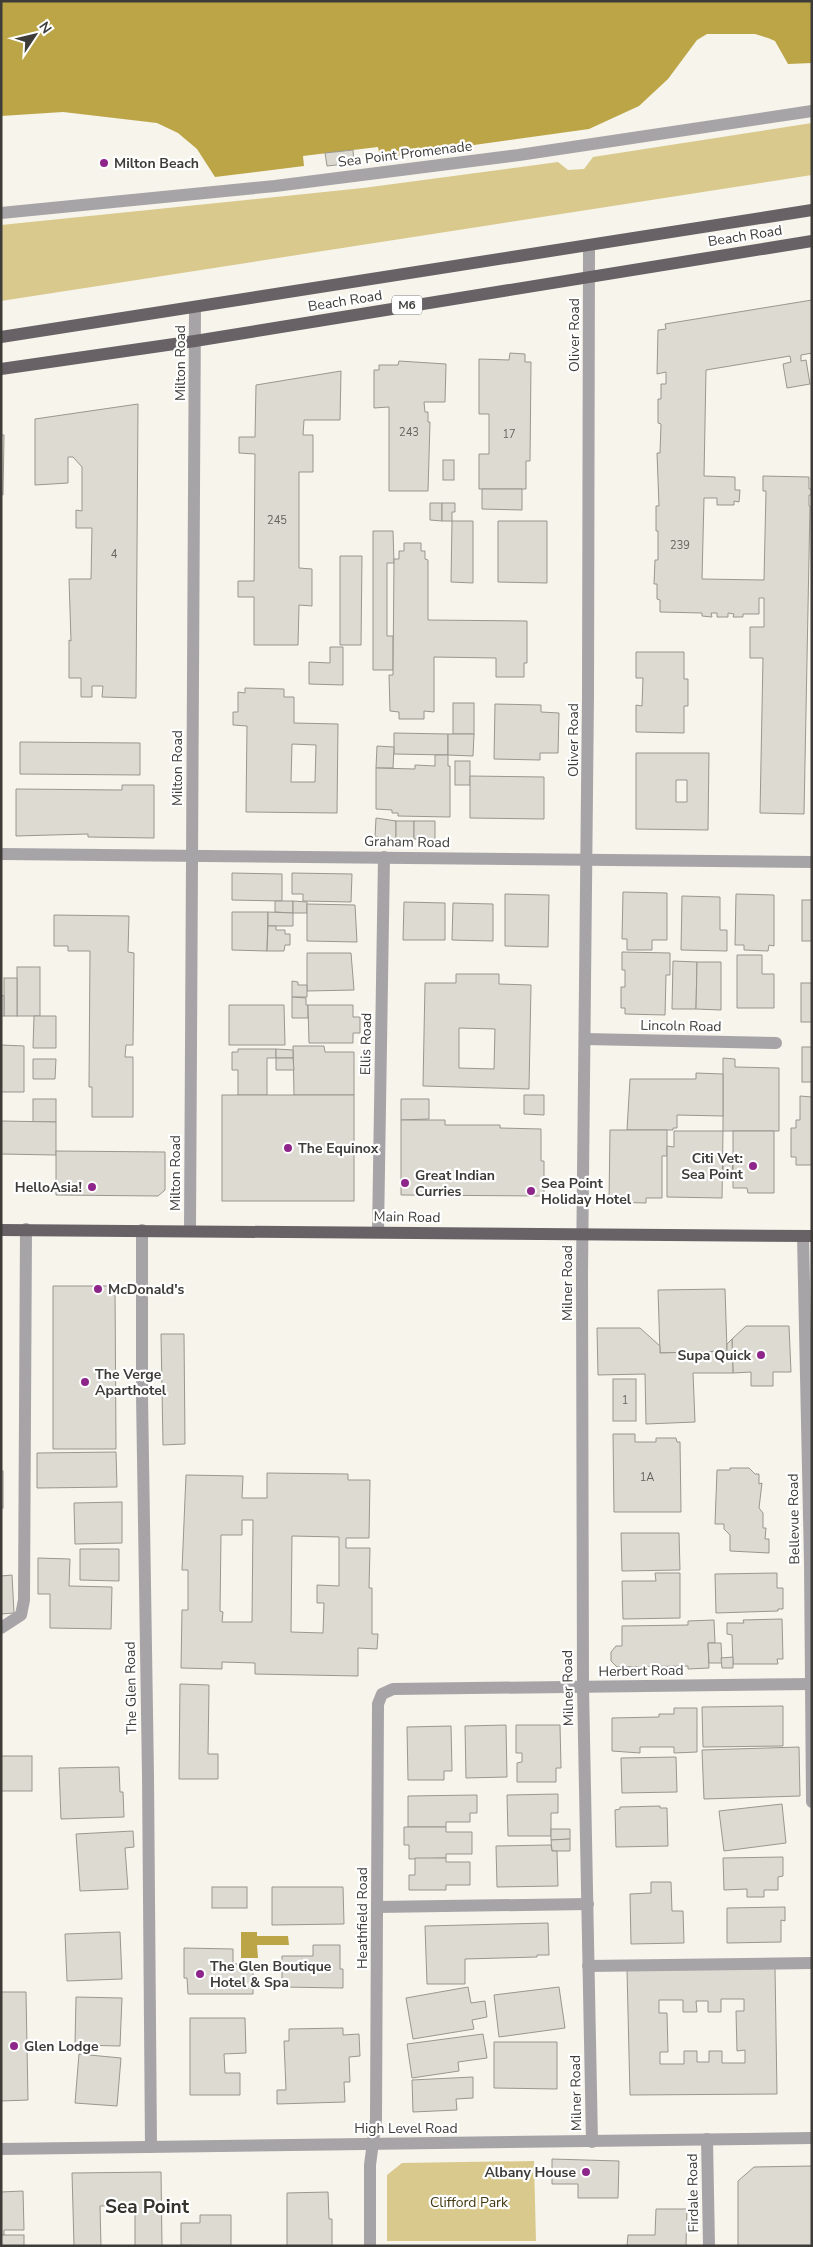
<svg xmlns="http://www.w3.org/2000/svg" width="813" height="2247" viewBox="0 0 813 2247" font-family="'Nunito Sans',sans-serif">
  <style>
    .green { fill: #d9c98c }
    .water { fill: #bca547 }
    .building { fill: #dcdad1; stroke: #99978e; fill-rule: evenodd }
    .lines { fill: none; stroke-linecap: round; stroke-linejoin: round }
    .minor { stroke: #a7a4a7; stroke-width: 12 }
    .major { stroke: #686267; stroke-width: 12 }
    .poi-dot { fill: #8e258a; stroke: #fff; stroke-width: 2 }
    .labels { text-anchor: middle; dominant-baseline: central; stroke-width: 4.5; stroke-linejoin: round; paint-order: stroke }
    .number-label { font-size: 11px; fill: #65645f }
    .shield { fill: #fff; stroke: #777674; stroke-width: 1 }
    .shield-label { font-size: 12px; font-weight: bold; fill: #3d3c39 }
    .street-label { font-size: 14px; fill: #3d3c39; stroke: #fff }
    .poi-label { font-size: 14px; font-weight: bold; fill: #3d3c39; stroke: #fff; text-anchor: start }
    .park-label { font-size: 14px; fill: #433911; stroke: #fff }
    .district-label { font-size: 19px; font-weight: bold; fill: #33322b; stroke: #fff }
  </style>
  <rect width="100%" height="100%" fill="#f6f4eb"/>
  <g class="green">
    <polygon points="812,123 812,175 1,301 1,225 363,188 558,162 568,170 584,169 593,157"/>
    <polygon points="534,2161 536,2241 387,2241 387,2175 402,2163"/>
  </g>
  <g class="water">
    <polygon points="1,1 812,1 812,63 788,64 775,41 768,38 755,34 707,34 697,40 668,79 639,106 589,129 380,158 378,147 303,156 304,166 215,177 197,149 178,133 157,123 63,112 1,116"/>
    <polygon points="241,1932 257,1932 257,1936 288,1936 289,1945 257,1945 258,1958 241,1958"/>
  </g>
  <g class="building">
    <polygon points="353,150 354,163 327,166 325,153"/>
    <polygon points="812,300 812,353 801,355 801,361 806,360 810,384 787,388 783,364 791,362 790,356 706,370 704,476 735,477 735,490 740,490 739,502 734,501 734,505 717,505 717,498 704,498 702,579 764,580 766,491 763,491 763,476 809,477 809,489 812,489 812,495 809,495 809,506 810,506 804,814 760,813 763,658 750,658 750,627 764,627 764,598 759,598 759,614 743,614 743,617 733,617 734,614 728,613 728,617 717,617 717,613 711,613 712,617 702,616 702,613 660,612 660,600 657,599 657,584 654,584 655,560 658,560 658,531 656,531 656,506 659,506 657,453 660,453 661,424 658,423 658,399 661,399 661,384 666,384 666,372 657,374 658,330 666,329 665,324"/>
    <polygon points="510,353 525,354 525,362 531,362 530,461 526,461 526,489 479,489 479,454 489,454 489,414 479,414 479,359 509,360"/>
    <polygon points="399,361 446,364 445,402 424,402 425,412 428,412 428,422 430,422 428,491 389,491 389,407 374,408 374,370 379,370 379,365 398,365"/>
    <polygon points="341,371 340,420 304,420 303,435 313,435 313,472 299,472 299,568 312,569 312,606 299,605 298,645 254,645 254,597 238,597 238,581 254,581 255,454 239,453 239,437 255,437 256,385"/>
    <polygon points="138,404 136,698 102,697 103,686 92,686 92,697 81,697 81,678 69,678 69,640 71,641 69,579 91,579 92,528 76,528 76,510 82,511 82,467 73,457 68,457 68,483 35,485 35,419"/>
    <polygon points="1,435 4,435 3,495 1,495"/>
    <rect x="443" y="460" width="11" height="20"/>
    <polygon points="482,489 522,489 522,510 482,509"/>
    <polygon points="430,503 442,503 442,521 430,520"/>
    <polygon points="442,503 455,503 455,512 452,512 452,521 442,521"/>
    <polygon points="452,521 473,521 473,583 451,582"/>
    <polygon points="498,521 547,521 547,583 498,582"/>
    <polygon points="373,531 393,531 394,563 387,563 387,636 393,636 393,670 373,670"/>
    <polygon points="404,543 421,543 421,551 425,551 425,559 428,560 428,620 527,621 527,663 524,663 524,677 496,677 496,658 434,657 434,712 424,711 424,719 399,719 399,712 390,711 389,675 393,675 394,559 399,559 399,551 404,551"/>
    <polygon points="340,556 362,556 361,645 340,645"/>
    <polygon points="330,647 343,647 343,685 309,684 309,662 330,663"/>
    <polygon points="636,652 684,652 684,679 688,679 688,706 684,706 684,733 636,732 636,705 642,706 643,678 636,678"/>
    <path d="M245 688 284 689V697H294V723L338 724 337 813 246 812 247 726 233 725V712H238V692L245 693ZM292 744 316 745 315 782H291Z"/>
    <rect x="453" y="703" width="21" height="31"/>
    <polygon points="495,704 541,705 541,712 559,713 558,753 540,753 540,760 494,759"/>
    <polygon points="394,733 448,734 448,755 394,754"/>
    <polygon points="448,734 474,734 473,756 448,755"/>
    <polygon points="20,742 140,743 140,775 20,774"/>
    <polygon points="377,746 394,747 393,768 376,768"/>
    <path d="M636 753H709L708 830 636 829ZM676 780H687V802H676Z"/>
    <polygon points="435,755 448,755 448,766 450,766 450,817 398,816 398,813 392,813 392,810 376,809 376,768 415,769 415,765 435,766"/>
    <rect x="455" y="761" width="15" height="24"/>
    <polygon points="470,776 544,777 544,819 470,818"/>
    <polygon points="122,785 154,785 154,838 88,837 88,834 16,836 16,789 122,790"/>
    <polygon points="376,818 396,821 396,839 375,837"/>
    <rect x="396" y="821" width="18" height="18"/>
    <polygon points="414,821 435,821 435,840 414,839"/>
    <polygon points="232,873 282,874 282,901 232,900"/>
    <polygon points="292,873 352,874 351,902 303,901 303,894 292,894"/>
    <polygon points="623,892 667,893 667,940 652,940 652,950 627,950 627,939 622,939"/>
    <polygon points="505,894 549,895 548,947 505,946"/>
    <polygon points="736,894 774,895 774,946 769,945 768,951 744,950 744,945 735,945"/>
    <polygon points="682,896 720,897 720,930 727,930 727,951 681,950"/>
    <rect x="802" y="900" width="10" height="41"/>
    <polygon points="275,901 293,901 293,913 275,912"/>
    <polygon points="293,901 307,902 307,913 293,913"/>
    <polygon points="404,902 445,903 445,940 403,940"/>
    <polygon points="453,903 493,904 493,941 452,940"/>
    <polygon points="307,904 355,905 357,942 307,941"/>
    <polygon points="232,912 268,912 267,951 232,950"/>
    <polygon points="268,912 293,913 293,926 268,926"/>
    <polygon points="54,915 129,916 128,952 134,953 133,1045 126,1045 125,1057 133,1057 133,1117 92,1117 92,1087 89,1087 90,951 68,951 68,946 54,946"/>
    <polygon points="268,926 276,926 276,930 285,930 285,934 290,934 290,945 285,945 284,951 267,951"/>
    <polygon points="622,952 670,953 670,975 666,975 665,1015 625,1014 625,1008 621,1008 621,987 625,987 625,970 622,970"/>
    <polygon points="307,953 351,953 354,990 307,991"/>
    <polygon points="737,955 762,955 762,974 774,974 774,1008 737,1008"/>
    <polygon points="673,961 697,962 696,1009 672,1009"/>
    <polygon points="697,962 721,962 721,1010 696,1009"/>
    <rect x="17" y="967" width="23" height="49"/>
    <path d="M456 974H499V984L531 985 529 1089 423 1086 425 983H456ZM459 1028 495 1029 494 1069 459 1068Z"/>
    <rect x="4" y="978" width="13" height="38"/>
    <polygon points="292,981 298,982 298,985 307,985 307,997 292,997"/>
    <rect x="801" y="983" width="11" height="39"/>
    <polygon points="1,995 4,996 4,1016 1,1016"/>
    <polygon points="292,997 306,998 306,1005 308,1005 308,1018 292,1018"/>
    <polygon points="229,1005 284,1005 285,1045 229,1045"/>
    <polygon points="308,1005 353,1005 353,1017 360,1017 360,1033 353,1033 353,1043 309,1043"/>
    <polygon points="34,1016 56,1016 56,1048 33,1048"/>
    <polygon points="1,1045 24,1046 24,1092 1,1092"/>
    <polygon points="293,1046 324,1046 325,1052 354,1052 354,1095 294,1095"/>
    <rect x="802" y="1047" width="10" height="35"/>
    <polygon points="238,1049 276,1049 276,1058 267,1058 267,1095 238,1095 238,1070 232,1070 232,1052 238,1052"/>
    <polygon points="276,1049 293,1050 293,1058 276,1058"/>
    <polygon points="276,1058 293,1058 294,1070 276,1070"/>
    <polygon points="723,1058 735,1059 735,1067 779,1068 779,1131 723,1131"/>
    <polygon points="33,1059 56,1059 55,1079 33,1079"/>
    <polygon points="696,1073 723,1074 723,1116 677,1115 677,1128 673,1128 673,1130 627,1130 630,1079 696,1079"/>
    <rect x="222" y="1095" width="132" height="106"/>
    <polygon points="524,1095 544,1095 544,1115 524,1114"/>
    <polygon points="800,1096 812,1097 812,1165 796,1165 796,1157 791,1157 791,1128 796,1128 796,1120 800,1120"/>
    <rect x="33" y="1099" width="23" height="23"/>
    <polygon points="401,1099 429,1099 429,1119 401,1120"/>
    <polygon points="401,1120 445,1120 445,1125 500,1125 500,1128 541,1129 541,1161 544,1161 544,1196 401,1195"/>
    <polygon points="1,1121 56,1122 56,1155 1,1154"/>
    <polygon points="610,1130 667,1130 667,1156 662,1156 662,1198 646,1198 646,1203 609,1202"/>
    <polygon points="674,1131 723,1131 722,1198 667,1197 667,1146 674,1147"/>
    <polygon points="733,1131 774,1131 774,1193 748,1193 747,1188 733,1188"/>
    <polygon points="56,1151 165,1152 165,1190 158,1196 56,1195"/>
    <polygon points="723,1155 733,1155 732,1178 723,1177"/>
    <polygon points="53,1286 115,1286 116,1449 53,1449"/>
    <polygon points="725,1289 727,1351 660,1353 658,1290"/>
    <polygon points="746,1326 789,1326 791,1372 773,1372 773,1386 751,1386 751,1372 733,1373 732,1339"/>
    <polygon points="597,1328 640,1328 660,1346 660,1353 727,1351 727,1344 732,1339 733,1373 693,1373 695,1422 646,1424 645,1374 598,1375"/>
    <polygon points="161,1334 184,1334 185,1444 163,1445"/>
    <rect x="613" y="1379" width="23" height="42"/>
    <polygon points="613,1434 635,1434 635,1442 656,1442 656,1438 676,1438 677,1442 680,1442 681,1512 614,1512"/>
    <polygon points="116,1452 117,1487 37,1488 37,1453"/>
    <polygon points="730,1468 749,1468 755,1474 759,1474 759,1484 762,1483 759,1508 763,1513 763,1528 766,1528 765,1539 769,1539 769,1553 730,1551 730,1535 724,1529 724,1524 715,1524 717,1470 730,1470"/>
    <rect x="1" y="1471" width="2" height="37"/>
    <path d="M267 1473 348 1474V1480H370L369 1538H346V1548H370L369 1588H372V1634H378L377 1649 358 1648V1676L255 1674V1663L222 1662V1669L181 1668 182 1610H188V1570H182L186 1475 243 1476 242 1498H267ZM242 1520H253L252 1622H222L223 1612 220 1611 221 1535H242ZM292 1536 339 1537V1586L317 1585V1603H324L323 1633 291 1632Z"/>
    <polygon points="122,1502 122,1543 75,1544 74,1503"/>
    <polygon points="621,1533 679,1533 680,1570 622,1571"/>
    <polygon points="80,1549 119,1549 119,1581 80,1580"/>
    <polygon points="38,1558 70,1559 69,1586 112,1587 111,1629 50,1628 50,1594 38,1594"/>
    <polygon points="655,1573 680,1573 680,1618 623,1619 622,1581 656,1581"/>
    <polygon points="777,1573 777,1588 783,1588 783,1609 778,1609 778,1611 716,1613 715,1574"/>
    <polygon points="12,1575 14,1613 1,1614 1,1576"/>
    <polygon points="782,1619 783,1659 777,1659 778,1664 733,1664 732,1635 727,1634 727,1623 744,1623 743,1620"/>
    <polygon points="714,1620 715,1643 708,1643 709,1668 688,1669 688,1666 617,1667 611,1661 611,1652 616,1646 622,1646 622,1626 688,1625 688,1621"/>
    <polygon points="708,1643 721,1643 722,1663 709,1663"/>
    <polygon points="733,1657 733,1668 722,1668 721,1658"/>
    <polygon points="180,1684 209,1685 208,1754 218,1754 218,1779 179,1779"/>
    <polygon points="783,1706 783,1746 703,1747 702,1707"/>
    <polygon points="674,1708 697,1708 697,1752 674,1753 674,1747 640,1747 640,1753 612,1751 612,1718 659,1717 659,1714 674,1714"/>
    <polygon points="506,1725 507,1777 466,1778 465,1726"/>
    <polygon points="516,1725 560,1725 561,1768 556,1768 556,1782 517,1782 517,1763 522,1762 522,1753 516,1753"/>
    <polygon points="451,1726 452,1771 444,1771 444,1780 408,1780 407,1727"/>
    <polygon points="799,1747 800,1796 704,1799 702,1750"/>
    <rect x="1" y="1756" width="31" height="35"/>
    <polygon points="676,1757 677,1792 622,1793 621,1758"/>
    <polygon points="119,1767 120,1792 123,1792 124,1817 61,1819 59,1768"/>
    <polygon points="558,1794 558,1813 551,1813 551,1836 508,1836 507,1795"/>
    <polygon points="477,1795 477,1813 470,1813 470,1822 446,1822 446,1827 408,1827 408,1796"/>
    <polygon points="782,1804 786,1843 724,1851 719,1811"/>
    <polygon points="660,1806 660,1808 667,1808 668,1846 616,1847 615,1810 620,1809 620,1807"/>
    <polygon points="404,1827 446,1827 446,1832 472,1832 472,1854 446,1854 446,1858 409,1859 409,1845 404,1845"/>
    <polygon points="551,1829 570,1829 570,1839 551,1840"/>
    <polygon points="133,1831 134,1847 125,1848 128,1889 80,1891 76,1834"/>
    <polygon points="570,1839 570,1851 552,1851 551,1840"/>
    <polygon points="551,1845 552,1851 557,1851 558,1886 497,1887 496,1846"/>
    <polygon points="783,1857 783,1876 778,1877 778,1890 764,1890 764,1897 747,1897 747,1889 724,1890 723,1858"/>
    <polygon points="415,1858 446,1858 446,1862 470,1862 470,1885 446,1885 446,1890 409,1890 409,1875 415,1875"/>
    <polygon points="651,1882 671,1882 672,1911 683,1911 684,1943 631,1944 630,1894 651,1893"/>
    <rect x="212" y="1887" width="35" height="21"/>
    <polygon points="272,1887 343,1887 344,1924 272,1925"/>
    <polygon points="785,1907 785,1921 781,1920 781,1942 727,1943 727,1908"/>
    <polygon points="548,1923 549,1955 537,1955 537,1957 465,1959 465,1984 427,1984 425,1926"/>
    <polygon points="120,1932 122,1979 67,1981 65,1934"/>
    <polygon points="313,1945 340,1945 340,1969 343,1969 343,1988 282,1987 282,1956 313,1956"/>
    <polygon points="184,1948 233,1949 233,1964 253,1964 253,1994 188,1994 187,1978 184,1978"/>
    <path d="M775 1968 777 2094 630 2095 627 1970ZM721 1999H744V2011H736L737 2051 745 2050V2063H722V2051H709V2062H697V2051H684V2064H660V2052H668L667 2013H659V2000H683V2012H697L696 2001H708V2012H721Z"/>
    <polygon points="468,1987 471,2003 485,2001 487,2017 472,2020 474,2029 413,2039 406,1998"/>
    <polygon points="559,1987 565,2028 499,2037 494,1995"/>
    <polygon points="1,1992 26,1992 28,2100 1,2101"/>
    <polygon points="76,1997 122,1998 120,2046 75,2045"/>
    <polygon points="190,2018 245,2018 246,2053 224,2054 225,2073 240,2073 240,2095 190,2095"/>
    <polygon points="343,2028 343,2035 359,2034 360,2056 349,2057 350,2082 344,2082 345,2102 277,2104 277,2090 286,2090 284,2041 289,2041 289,2029"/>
    <polygon points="483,2034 487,2058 458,2062 459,2071 412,2078 407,2044"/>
    <polygon points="494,2042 557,2042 557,2089 494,2088"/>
    <polygon points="79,2054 121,2058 117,2106 75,2103"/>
    <polygon points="473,2077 473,2098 456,2099 457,2110 413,2112 412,2080"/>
    <polygon points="552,2159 619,2161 618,2198 578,2198 578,2184 552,2184"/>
    <polygon points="812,2166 812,2246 738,2246 738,2181 754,2167"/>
    <polygon points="161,2172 162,2246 135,2246 135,2205 100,2206 101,2246 74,2246 72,2173"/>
    <polygon points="23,2191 24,2230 4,2230 4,2235 1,2235 1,2192"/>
    <polygon points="328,2192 329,2219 332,2219 332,2246 287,2246 287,2193"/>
    <polygon points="656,2209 687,2209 686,2246 627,2246 628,2235 655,2235"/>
    <polygon points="200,2215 231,2215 231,2246 181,2245 181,2223 200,2223"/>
    <rect x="1" y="2235" width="23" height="11"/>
  </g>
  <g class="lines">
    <g class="minor">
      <polyline points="1,213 275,186 519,155 812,111"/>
      <polyline points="589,245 588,696 582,1273 583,1687 592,2142"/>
      <polyline points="1,854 812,862"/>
      <polyline points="585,1039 776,1043"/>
      <polyline points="142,1230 142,1395 148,1775 151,2147"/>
      <polyline points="190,1230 195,307"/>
      <polyline points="378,1232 384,857"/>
      <polyline points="803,1236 810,1562 812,1802"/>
      <polyline points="1,1628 21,1615 24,1600 26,1229"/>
      <polyline points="377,1907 588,1904"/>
      <polyline points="588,1966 812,1963"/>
      <polyline points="707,2139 709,2246"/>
      <polyline points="1,2149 812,2138"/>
      <polyline points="370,2246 370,2165 376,2119 378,1704 382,1694 393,1689 812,1684"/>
    </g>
    <g class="major">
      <polyline points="1,337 812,210"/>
      <polyline points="1,369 195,341 812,241"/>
      <polyline points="1,1230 812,1236"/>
    </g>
  </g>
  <g class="poi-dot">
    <circle cx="104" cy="163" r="5"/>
    <circle cx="288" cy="1148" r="5"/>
    <circle cx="753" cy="1166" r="5"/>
    <circle cx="405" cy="1183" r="5"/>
    <circle cx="92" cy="1187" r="5"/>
    <circle cx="531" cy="1191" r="5"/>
    <circle cx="98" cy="1289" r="5"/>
    <circle cx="761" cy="1355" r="5"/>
    <circle cx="85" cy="1382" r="5"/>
    <circle cx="200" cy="1974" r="5"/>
    <circle cx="14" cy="2046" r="5"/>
    <circle cx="586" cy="2172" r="5"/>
  </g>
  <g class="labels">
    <g class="number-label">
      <text x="409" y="432">243</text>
      <text x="509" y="434">17</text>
      <text x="277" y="520">245</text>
      <text x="680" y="545">239</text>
      <text x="114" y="554">4</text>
      <text x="625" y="1400">1</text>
      <text x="647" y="1477">1A</text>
    </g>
    <rect class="shield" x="392" y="295.5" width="30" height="19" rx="4"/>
    <g class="shield-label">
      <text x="407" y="305">M6</text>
    </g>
    <g class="street-label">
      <text transform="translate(405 154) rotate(-7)">Sea Point Promenade</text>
      <text transform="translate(745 236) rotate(-9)">Beach Road</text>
      <text transform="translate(345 301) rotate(-9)">Beach Road</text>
      <text transform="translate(574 335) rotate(-90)">Oliver Road</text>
      <text transform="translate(180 363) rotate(-90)">Milton Road</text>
      <text transform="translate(573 740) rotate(-90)">Oliver Road</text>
      <text transform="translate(177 768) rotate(-90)">Milton Road</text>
      <text transform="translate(407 842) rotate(1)">Graham Road</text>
      <text transform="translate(681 1026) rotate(1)">Lincoln Road</text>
      <text transform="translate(366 1044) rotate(-89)">Ellis Road</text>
      <text transform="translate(175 1173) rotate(-90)">Milton Road</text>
      <text transform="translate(407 1217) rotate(1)">Main Road</text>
      <text transform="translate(567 1283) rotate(-90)">Milner Road</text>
      <text transform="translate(794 1519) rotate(-91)">Bellevue Road</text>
      <text transform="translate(641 1671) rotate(-1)">Herbert Road</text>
      <text transform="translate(131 1688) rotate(-91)">The Glen Road</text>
      <text transform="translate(568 1688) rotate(-91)">Milner Road</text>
      <text transform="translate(362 1918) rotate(-90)">Heathfield Road</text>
      <text transform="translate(576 2093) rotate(-91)">Milner Road</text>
      <text x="406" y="2128">High Level Road</text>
      <text transform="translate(693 2193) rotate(-91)">Firdale Road</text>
    </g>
    <g class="poi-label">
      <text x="114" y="163">Milton Beach</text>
      <text x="298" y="1148">The Equinox</text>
      <text x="743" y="1158" text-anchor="end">Citi Vet:<tspan x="743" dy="16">Sea Point</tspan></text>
      <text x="415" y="1175">Great Indian<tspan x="415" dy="16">Curries</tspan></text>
      <text x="541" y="1183">Sea Point<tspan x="541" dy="16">Holiday Hotel</tspan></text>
      <text x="82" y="1187" text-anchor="end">HelloAsia!</text>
      <text x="108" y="1289">McDonald's</text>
      <text x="751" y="1355" text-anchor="end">Supa Quick</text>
      <text x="95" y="1374">The Verge<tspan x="95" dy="16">Aparthotel</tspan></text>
      <text x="210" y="1966">The Glen Boutique<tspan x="210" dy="16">Hotel &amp; Spa</tspan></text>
      <text x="24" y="2046">Glen Lodge</text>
      <text x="576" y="2172" text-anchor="end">Albany House</text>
    </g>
    <g class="park-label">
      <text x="469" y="2202">Clifford Park</text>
    </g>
    <g class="district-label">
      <text x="147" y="2207">Sea Point</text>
    </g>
  </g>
  <rect width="813" height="2247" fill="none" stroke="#3d3c39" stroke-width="5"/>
  <g transform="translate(35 35) rotate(55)" stroke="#ffffff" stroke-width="4" paint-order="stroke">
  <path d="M0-4L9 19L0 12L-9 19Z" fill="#3d3c39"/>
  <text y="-8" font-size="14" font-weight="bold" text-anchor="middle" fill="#3d3c39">N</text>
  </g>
</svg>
